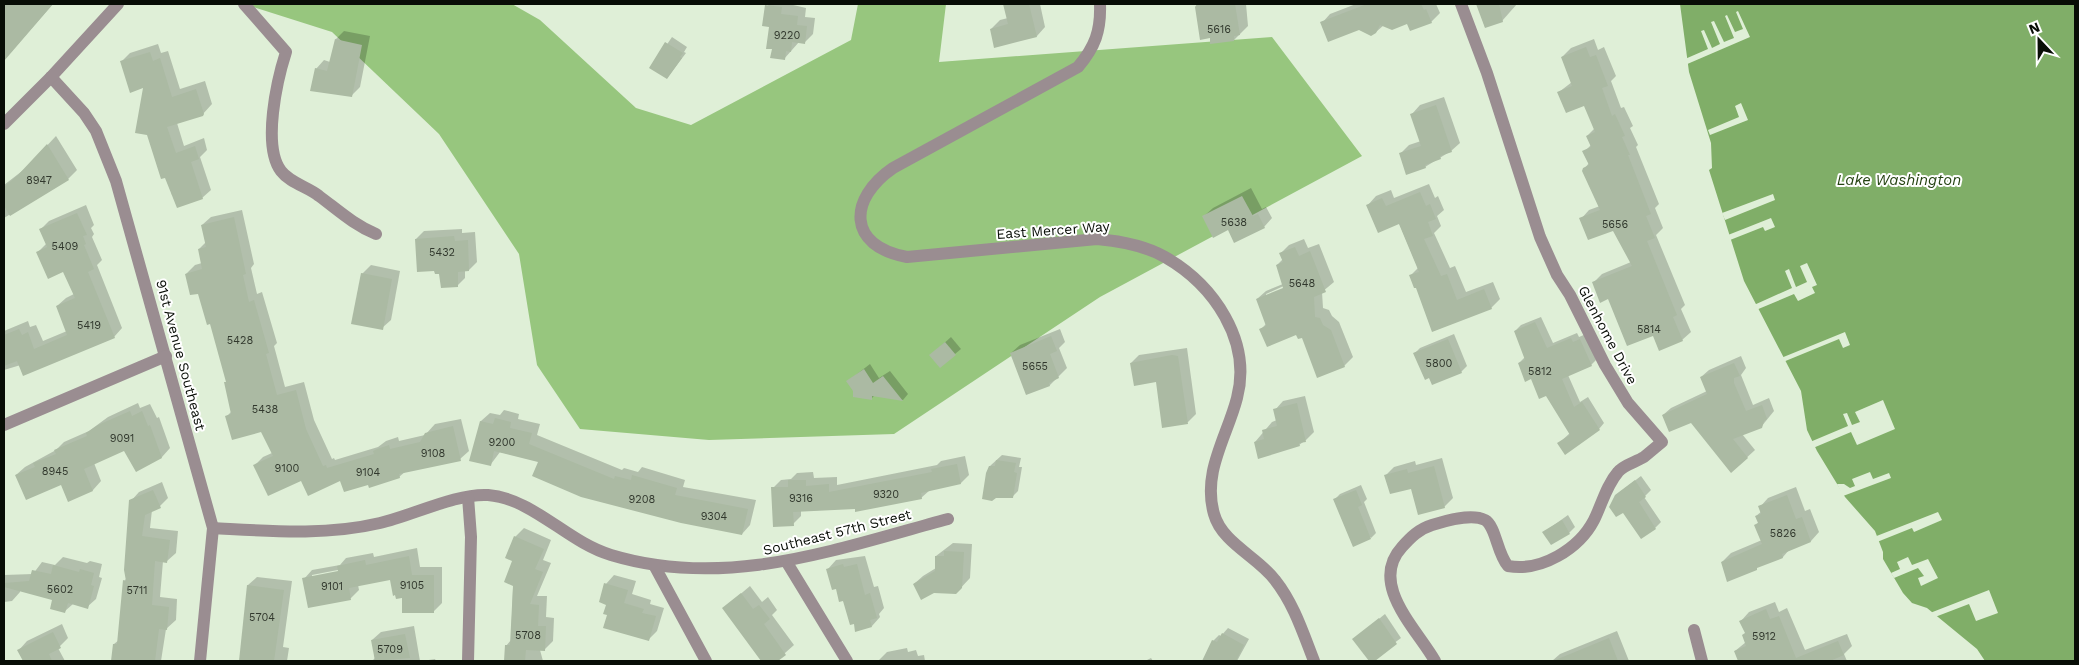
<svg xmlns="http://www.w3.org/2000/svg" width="2079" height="665" font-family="'Work Sans',sans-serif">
<rect width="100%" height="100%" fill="#dfefd7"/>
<polygon fill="#97c67e" points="244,4 512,4 540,20 636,108 691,125 851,40 858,4 946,4 939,62 1272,37 1362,156 1100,297 894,434 709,440 580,429 537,365 519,254 439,134 332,32"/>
<polygon fill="#80ae68" points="1680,4 2075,4 2075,661 1985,661 1977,649 1927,608 1912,603 1903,593 1883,559 1883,552 1875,531 1845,497 1817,451 1807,430 1801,391 1744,281 1709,170 1712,168 1711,143 1689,72"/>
<g fill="#dfefd7">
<polygon points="1738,11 1750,37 1685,65 1685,59 1708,49 1701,31 1704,30 1712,48 1720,44 1711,22 1714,21 1724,42 1734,38 1725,16 1727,15 1735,32 1743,29 1736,12"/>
<polygon points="1741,103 1748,120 1710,135 1708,130 1739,117 1735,106"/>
<polygon points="1773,194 1775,200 1725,220 1722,213"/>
<polygon points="1771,218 1775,227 1765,231 1763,227 1730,240 1728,235"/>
<polygon points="1807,263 1817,285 1812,287 1815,293 1798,301 1794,294 1756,310 1754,305 1792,288 1785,271 1789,269 1796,287 1807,282 1800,266"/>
<polygon points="1845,332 1850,345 1843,348 1839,339 1783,362 1781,358"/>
<polygon points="1883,400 1895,429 1857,445 1851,432 1813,448 1810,442 1848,426 1843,414 1847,413 1852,425 1860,422 1855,412"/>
<polygon points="1870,472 1873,479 1889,473 1891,478 1843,496 1837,484 1844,484 1850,488 1855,486 1852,479"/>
<polygon points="1938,512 1942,520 1914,532 1912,528 1877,542 1874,537"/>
<polygon points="1908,557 1912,565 1928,559 1938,578 1921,586 1918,578 1924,576 1918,568 1894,578 1891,573 1900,569 1897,562"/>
<polygon points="1989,590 1998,613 1976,621 1969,604 1935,617 1930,613"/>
</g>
<g fill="#0003" fill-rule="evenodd">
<polygon points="4,4 53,4 4,60"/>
<polygon points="768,4 789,4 806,8 805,17 815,18 813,34 804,43 799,42 784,59 773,48"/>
<polygon points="1005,4 1040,4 1045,27 1037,36 991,29 1000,20 1008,18"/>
<polygon points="1198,4 1246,4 1248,26 1234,40 1211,37"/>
<polygon points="1356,4 1436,4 1440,13 1431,22 1384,25 1376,32 1322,23 1330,14"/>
<polygon points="1477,4 1517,4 1502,21 1485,27"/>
<polygon points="344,31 370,36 360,87 351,96 316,69 324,60 330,62 336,39"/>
<polygon points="672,37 687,47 684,52 686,53 667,78 651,68"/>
<polygon points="1594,39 1598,50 1604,47 1616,76 1611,81 1621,108 1624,107 1633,126 1630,128 1638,145 1636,147 1659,204 1655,208 1663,228 1656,235 1685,305 1681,309 1691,332 1682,340 1654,334 1593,283 1602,274 1631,262 1613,229 1581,219 1589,210 1600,206 1584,169 1589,163 1584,152 1591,145 1587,136 1595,128 1584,104 1559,92 1572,82 1562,57 1571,48"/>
<polygon points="158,44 161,53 168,51 180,89 205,81 212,104 202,115 177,123 184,146 204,138 207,150 200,157 211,190 202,198 172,195 144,86 122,61 130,53"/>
<polygon points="1444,97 1460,143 1451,151 1425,167 1401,153 1409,145 1421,141 1412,114 1420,105"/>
<polygon points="56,136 77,170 68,179 4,218 4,185 26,168"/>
<polygon points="1429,184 1435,198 1438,196 1444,210 1437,216 1441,226 1434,233 1450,268 1455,266 1466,292 1493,282 1500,299 1491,308 1433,331 1417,286 1410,276 1418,268 1399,223 1368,205 1376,196 1391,190 1394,198"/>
<polygon points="1251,188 1262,209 1266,207 1272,218 1264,227 1228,229 1204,216 1213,208"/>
<polygon points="86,205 94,225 91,228 94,234 92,237 102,260 97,265 122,328 114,337 4,370 4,331 28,321 30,327 36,325 43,341 67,331 57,306 66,298 74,294 64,271 38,252 47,243 41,229 49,221"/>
<polygon points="242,210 254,264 251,268 257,294 262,292 277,343 274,346 285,387 304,382 314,420 332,459 334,458 335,460 378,447 386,441 398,437 399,441 425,435 435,424 461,419 469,451 460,459 406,471 399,477 368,483 341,479 301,479 254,466 263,457 272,453 262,431 227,416 232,411 225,383 227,381 211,322 199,292 186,274 195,265 202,263 199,249 206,242 202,225 211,217"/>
<polygon points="462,229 462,233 475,232 477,262 469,270 465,270 465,278 457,286 416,239 424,231"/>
<path d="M1304,239L1308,248L1319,244L1334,282L1322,292L1323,308L1329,310L1332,316L1339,322L1353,357L1344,366L1303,336L1261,329L1267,323L1257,299L1266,291L1283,284L1277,265L1283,259L1281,253L1289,245ZM1288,284L1289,287L1266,296V294Z"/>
<polygon points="371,265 400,271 391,320 382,328 362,274"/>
<polygon points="1541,317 1553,343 1577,333 1579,337 1586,334 1596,360 1591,365 1568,375 1580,402 1588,397 1604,423 1599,429 1559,443 1570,433 1546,395 1519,363 1525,357 1515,331 1521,325"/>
<polygon points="1060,329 1065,342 1059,348 1067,368 1050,385 1027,393 1011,353 1020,345"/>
<polygon points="1454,334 1467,366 1461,372 1415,353 1420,348"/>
<polygon points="951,337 961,349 955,354 931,355"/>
<polygon points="1187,348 1196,414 1188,422 1163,427 1157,380 1131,363 1139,355"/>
<polygon points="1741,356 1746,368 1741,375 1753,405 1769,398 1774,411 1761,427 1742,434 1755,450 1731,472 1692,422 1663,415 1671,408 1707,391 1701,377 1709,370"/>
<polygon points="870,364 879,378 890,371 908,394 903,400 875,395 871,399 855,391 848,381"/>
<polygon points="1305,396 1314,432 1306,440 1299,445 1255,442 1272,422 1277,420 1275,410 1283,401"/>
<polygon points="138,403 140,408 150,404 157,418 159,417 170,448 162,457 136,470 125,449 94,463 101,481 93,490 69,500 62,484 16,475 25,467 56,450 64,442 89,431 108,417"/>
<polygon points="504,410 519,414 518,419 540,424 537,435 622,470 624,468 638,472 642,467 685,480 683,487 756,500 750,525 742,534 539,461 500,452 491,464 471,460 481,421 490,413 500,415"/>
<polygon points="1002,455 1021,458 1019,467 1022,467 1018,491 1012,497 990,466"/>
<polygon points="965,456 969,475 961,483 930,490 921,498 856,508 801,511 801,516 793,524 773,488 781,480 791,479 797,473 813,472 814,478 837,477 837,485 937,465 941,461"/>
<polygon points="1442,458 1453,498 1444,507 1412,487 1386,475 1394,467 1415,461 1416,465"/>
<polygon points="1641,476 1651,490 1644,497 1661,522 1655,528 1616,495"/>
<polygon points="162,482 168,498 160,506 152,510 150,528 178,531 176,553 167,561 163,561 160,597 177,599 176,620 166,629 161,661 112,661 114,644 119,640 124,581 127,578 131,501 139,492"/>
<polygon points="1361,485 1367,499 1364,502 1376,533 1371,538 1335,499 1340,494"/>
<polygon points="1796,487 1805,511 1810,509 1819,532 1811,541 1789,550 1783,557 1722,562 1731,553 1762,540 1756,525 1759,522 1756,516 1762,511 1760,507 1768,498"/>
<polygon points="1568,515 1575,527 1569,533 1544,532"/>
<polygon points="524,528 551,540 543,560 551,563 537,596 547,596 546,617 554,618 553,641 544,650 540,650 543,661 505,661 506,646 511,640 515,537"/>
<polygon points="953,543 972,544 970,578 956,593 914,584 923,576 936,568 936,556"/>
<path d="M417,548L420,567H442V603L433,612L404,597L391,578L358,585L359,590L351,598L309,607L304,579L312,570L340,565L346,558L373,553L374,557ZM343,569L344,571L312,578V575Z"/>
<polygon points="865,556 874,587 878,586 884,608 879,614 880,617 872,626 854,623 828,569 836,560"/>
<polygon points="63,557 87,563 90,561 102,564 99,577 102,578 96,599 87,607 73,604 65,611 54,599 20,590 20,592 12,601 4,602 4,575 33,574 42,562 55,565"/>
<polygon points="614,575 636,581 632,594 651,600 650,604 664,608 657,631 648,640 609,615 606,584"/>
<polygon points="257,577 292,581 283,647 289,648 287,661 240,661 248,585"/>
<polygon points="750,586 762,602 768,597 777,610 772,615 794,645 776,661 763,661 724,608"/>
<polygon points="1775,602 1779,612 1787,608 1805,650 1847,634 1852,646 1844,654 1847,661 1739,661 1735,651 1746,642 1746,632 1741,621 1749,612"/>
<polygon points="1385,614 1401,638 1370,661 1354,639"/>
<polygon points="62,624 68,638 58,648 65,661 24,661 19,650 27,641"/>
<polygon points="414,626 420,661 372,661 375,658 372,640 381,632"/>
<polygon points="1228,628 1249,639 1237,661 1204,661 1213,641 1219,635 1221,636"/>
<polygon points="1617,631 1629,661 1552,661 1560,654"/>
<polygon points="907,648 908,652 916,650 918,656 924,655 925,661 878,661 887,652"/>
<polygon points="1151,658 1153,661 1145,661"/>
<polygon points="435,659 436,661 422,661"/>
</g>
<g fill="#abbaa3">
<polygon points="4,4 53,4 4,61"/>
<polygon points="1003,4 1029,4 1037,37 994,48 990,29 1008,24"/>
<polygon points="1197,4 1235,4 1240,35 1234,36 1234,41 1210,44 1210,38 1200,40 1195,7"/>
<polygon points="1367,4 1421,4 1424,10 1426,9 1432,23 1410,31 1407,24 1392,30 1380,25 1376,33 1371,36 1359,30 1328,42 1320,22"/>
<polygon points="1476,4 1499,4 1503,22 1485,28"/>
<polygon points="765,5 782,7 781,14 798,16 797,25 807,26 805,44 792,42 791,52 786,51 785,60 770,58 772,49 766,49 769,27 762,26"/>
<polygon points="335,39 362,45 352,97 310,91 315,68 327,71"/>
<polygon points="665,42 683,53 680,57 682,58 667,79 649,68"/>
<polygon points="1586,47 1590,57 1596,55 1608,86 1602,88 1612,116 1615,114 1625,136 1622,137 1630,155 1628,155 1651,214 1646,216 1655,238 1647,241 1677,315 1673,317 1683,341 1659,351 1653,336 1627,346 1608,299 1600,303 1592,282 1632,266 1613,231 1588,240 1579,218 1600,210 1582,171 1583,168 1589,165 1582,151 1591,147 1586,136 1595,132 1584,106 1566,113 1557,92 1572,86 1561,57"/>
<polygon points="150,52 153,61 160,58 172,97 196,89 204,114 203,116 167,127 176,153 195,146 199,159 191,162 203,199 177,208 165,178 161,179 147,135 135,133 143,88 130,93 120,61"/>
<polygon points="1436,105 1452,152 1440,156 1441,159 1425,165 1426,168 1406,175 1399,153 1421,146 1410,114"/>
<polygon points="47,144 69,180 10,216 4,206 4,187 18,175"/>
<polygon points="1420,192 1426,206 1430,204 1436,219 1428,222 1433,236 1424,239 1441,276 1447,274 1457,300 1484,289 1492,309 1432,332 1416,288 1414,288 1409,275 1419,272 1399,224 1378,233 1366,205 1382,198 1386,206"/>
<polygon points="1242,196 1253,216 1258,214 1265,228 1234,243 1228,230 1213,238 1202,216"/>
<polygon points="77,213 87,235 83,236 86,244 84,245 94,269 88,272 115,338 23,376 17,361 4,366 4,335 19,329 22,335 28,332 34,349 67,335 56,306 75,298 63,272 48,279 36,252 47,247 39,229"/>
<polygon points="234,217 246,274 243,275 249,302 254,300 269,353 266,354 277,395 296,390 306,429 323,466 326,465 327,468 374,454 373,451 377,449 389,445 390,449 420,442 425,433 453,426 461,461 399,474 400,478 369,488 368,485 344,492 340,481 308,496 301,481 268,496 253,465 273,456 261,432 232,440 225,416 231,414 224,382 226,382 210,324 207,325 198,294 190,295 185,274 202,269 198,249 206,247 201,225"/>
<polygon points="454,236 455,241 468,240 469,271 458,272 458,287 441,288 439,274 435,274 434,271 417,272 415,239"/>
<polygon points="1295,247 1299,256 1310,251 1326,292 1314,297 1315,317 1320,318 1323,325 1331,330 1345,367 1317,378 1302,338 1298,339 1296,335 1267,347 1259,329 1266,326 1256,299 1283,288 1276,265 1283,262 1279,253"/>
<polygon points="361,273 392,279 383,330 351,324"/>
<polygon points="1535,322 1547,348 1571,338 1573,342 1580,339 1592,366 1562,379 1574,407 1582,402 1600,430 1565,455 1557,443 1570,435 1546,396 1539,399 1531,379 1525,382 1518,363 1525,360 1514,331"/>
<polygon points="1051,336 1057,351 1050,354 1059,378 1049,383 1050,386 1026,395 1010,353"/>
<polygon points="1448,339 1462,373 1432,385 1429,378 1425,380 1413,353"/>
<polygon points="945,342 956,355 940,368 929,355"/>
<polygon points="1172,355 1178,356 1188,424 1162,428 1156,382 1134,386 1130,363"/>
<polygon points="1734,363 1740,376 1734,378 1734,383 1746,411 1762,405 1767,419 1764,421 1762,428 1733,439 1748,458 1731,473 1691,423 1669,432 1662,415 1707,394 1700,377"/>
<polygon points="864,369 873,383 883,376 903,401 872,396 872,400 853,397 853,391 846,381"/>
<polygon points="1297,403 1306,442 1299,443 1300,446 1258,459 1254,442 1264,439 1262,430 1277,426 1273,409"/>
<polygon points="130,411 132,416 142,411 148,426 150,425 162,458 136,472 124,451 84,469 93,491 68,502 61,485 26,500 15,475 35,467 33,463 56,454 54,450 87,436 86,433 98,425"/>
<polygon points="495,418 511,422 510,428 532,433 529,444 614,479 615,476 631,480 632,475 677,488 675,495 748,509 742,535 681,523 581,497 532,476 538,462 494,451 491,466 469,461 480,421 493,424"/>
<polygon points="996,460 1016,463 1014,472 1017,473 1013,498 996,498 992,501 982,499 986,473 989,466 995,466"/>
<polygon points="957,464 961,484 921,493 922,499 855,512 855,509 793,512 794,526 773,527 771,487 788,487 788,480 806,480 806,486 829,484 829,492 932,472 931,469"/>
<polygon points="1434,466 1445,508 1418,515 1411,489 1390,494 1384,475 1407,469 1408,473"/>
<polygon points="1635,480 1646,497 1639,502 1656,529 1641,539 1623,513 1616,517 1609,507 1615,495"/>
<polygon points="153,490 161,508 145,515 142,536 170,540 167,563 155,561 152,605 169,607 167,630 159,629 155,661 111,661 113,644 117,644 123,580 126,581 124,570 129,500"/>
<polygon points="1356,490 1362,505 1358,507 1371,539 1353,547 1333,499"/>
<polygon points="1787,495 1796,519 1802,517 1811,542 1782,554 1783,558 1757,568 1757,570 1727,582 1721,562 1762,544 1754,525 1758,523 1755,516 1761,514 1758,506"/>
<polygon points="1562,520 1570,534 1551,545 1542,532"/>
<polygon points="514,536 544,549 535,569 543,572 530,604 539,605 538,626 546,626 545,651 526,650 525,661 504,661 505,645 510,645 513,586 504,582 512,561 505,558"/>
<polygon points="944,551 964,552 962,588 956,594 934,593 921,600 913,584 935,571 935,556 944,556"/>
<polygon points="409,556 412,575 434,575 434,613 402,613 402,598 396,599 395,595 393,596 390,580 349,588 351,600 308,608 302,578 338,571 337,566 365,560 366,565"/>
<polygon points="843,564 844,567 857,564 865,595 870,593 877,618 870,620 872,627 855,632 854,624 850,625 843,601 839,602 836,589 832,590 826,569"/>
<polygon points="53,565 79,572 80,569 94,573 91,585 94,586 88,609 68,603 65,613 50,609 52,600 4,587 4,583 29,581 32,570 51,574"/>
<polygon points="604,583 628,590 624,603 644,609 642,613 656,616 649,641 603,628 607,615 603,614 606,605 599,602"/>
<polygon points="247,585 284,590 274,661 239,661"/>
<polygon points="741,593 753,609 759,605 770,619 764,624 786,655 778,661 761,661 722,608"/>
<polygon points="1766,609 1770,619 1779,616 1796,658 1838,641 1844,655 1830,661 1738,661 1734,651 1746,646 1742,635 1745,633 1739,621"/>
<polygon points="1379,618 1397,644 1375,661 1369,661 1352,639"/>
<polygon points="53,632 61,648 49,654 52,661 23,661 17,650"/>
<polygon points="1222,633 1244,645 1236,661 1202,661 1212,640 1217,642"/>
<polygon points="405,634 410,658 375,661 371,640"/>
<polygon points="1609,638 1618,661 1553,661"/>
</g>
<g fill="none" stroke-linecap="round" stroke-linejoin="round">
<g stroke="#9a8d91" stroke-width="12">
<path d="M244,4L286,52C277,80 262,146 281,171C290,183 308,187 319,196C338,210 354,225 376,234"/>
<path d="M1100,4C1101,31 1095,47 1078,67L893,168C848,199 847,246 907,257L1097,239C1120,241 1144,245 1165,257C1214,285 1252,341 1237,398C1227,437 1202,472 1214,514C1222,543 1258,557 1275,580C1294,604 1303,633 1314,661"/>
<polyline points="51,77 84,113 96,131 116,181 213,528 200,661"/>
<polyline points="4,124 51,77 118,4"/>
<polyline points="4,425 166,356"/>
<path d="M213,528C269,531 325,536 380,523C411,516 457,493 488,495C534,499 567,542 611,555C727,590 836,549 948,519"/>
<polyline points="786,561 847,661"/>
<polyline points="654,565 706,661"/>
<polyline points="1694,630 1702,661"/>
<polyline points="468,661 471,537 468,497"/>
<path d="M1435,661C1417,629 1368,584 1402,547C1411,537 1419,529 1432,525C1445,521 1471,513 1485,520C1496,526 1497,554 1508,566C1541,572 1579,549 1594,520C1602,504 1606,486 1618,472C1623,465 1636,462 1644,457C1650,452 1656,447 1662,442L1628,403L1605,365L1570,295L1557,275L1540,237L1487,73L1461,4"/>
</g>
</g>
<g text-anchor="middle" stroke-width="4" stroke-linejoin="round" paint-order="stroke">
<g font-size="11" fill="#31382d">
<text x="1219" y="33">5616</text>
<text x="787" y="39">9220</text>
<text x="39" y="184">8947</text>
<text x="1234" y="226">5638</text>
<text x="1615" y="228">5656</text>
<text x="65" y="250">5409</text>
<text x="442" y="256">5432</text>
<text x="1302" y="287">5648</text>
<text x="89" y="329">5419</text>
<text x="1649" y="333">5814</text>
<text x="240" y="344">5428</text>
<text x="1439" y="367">5800</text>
<text x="1035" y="370">5655</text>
<text x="1540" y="375">5812</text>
<text x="265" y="413">5438</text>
<text x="122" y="442">9091</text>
<text x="502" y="446">9200</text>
<text x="433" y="457">9108</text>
<text x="287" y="472">9100</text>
<text x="55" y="475">8945</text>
<text x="368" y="476">9104</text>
<text x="886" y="498">9320</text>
<text x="801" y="502">9316</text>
<text x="642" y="503">9208</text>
<text x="714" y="520">9304</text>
<text x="1783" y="537">5826</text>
<text x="412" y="589">9105</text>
<text x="332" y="590">9101</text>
<text x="60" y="593">5602</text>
<text x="137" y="594">5711</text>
<text x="262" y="621">5704</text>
<text x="528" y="639">5708</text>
<text x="1764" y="640">5912</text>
<text x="390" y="653">5709</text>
</g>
<g font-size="14" fill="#080d06" stroke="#fff">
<text transform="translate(1053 230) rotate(-4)" y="5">East Mercer Way</text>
<text transform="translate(1608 335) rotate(62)" y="5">Glenhome Drive</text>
<text transform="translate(181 355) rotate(75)" y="5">91st Avenue Southeast</text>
<text transform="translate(837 532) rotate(-14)" y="5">Southeast 57th Street</text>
</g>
<g font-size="15" font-style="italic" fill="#254312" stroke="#fff">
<text x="1899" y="185">Lake Washington</text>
</g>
</g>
<rect width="2079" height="665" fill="none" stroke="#080d06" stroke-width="10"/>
<g transform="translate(2039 40) rotate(338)" stroke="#ffffff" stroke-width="4" paint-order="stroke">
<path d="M0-4L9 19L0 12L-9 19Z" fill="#080d06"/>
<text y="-8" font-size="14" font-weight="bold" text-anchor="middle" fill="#080d06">N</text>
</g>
</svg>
